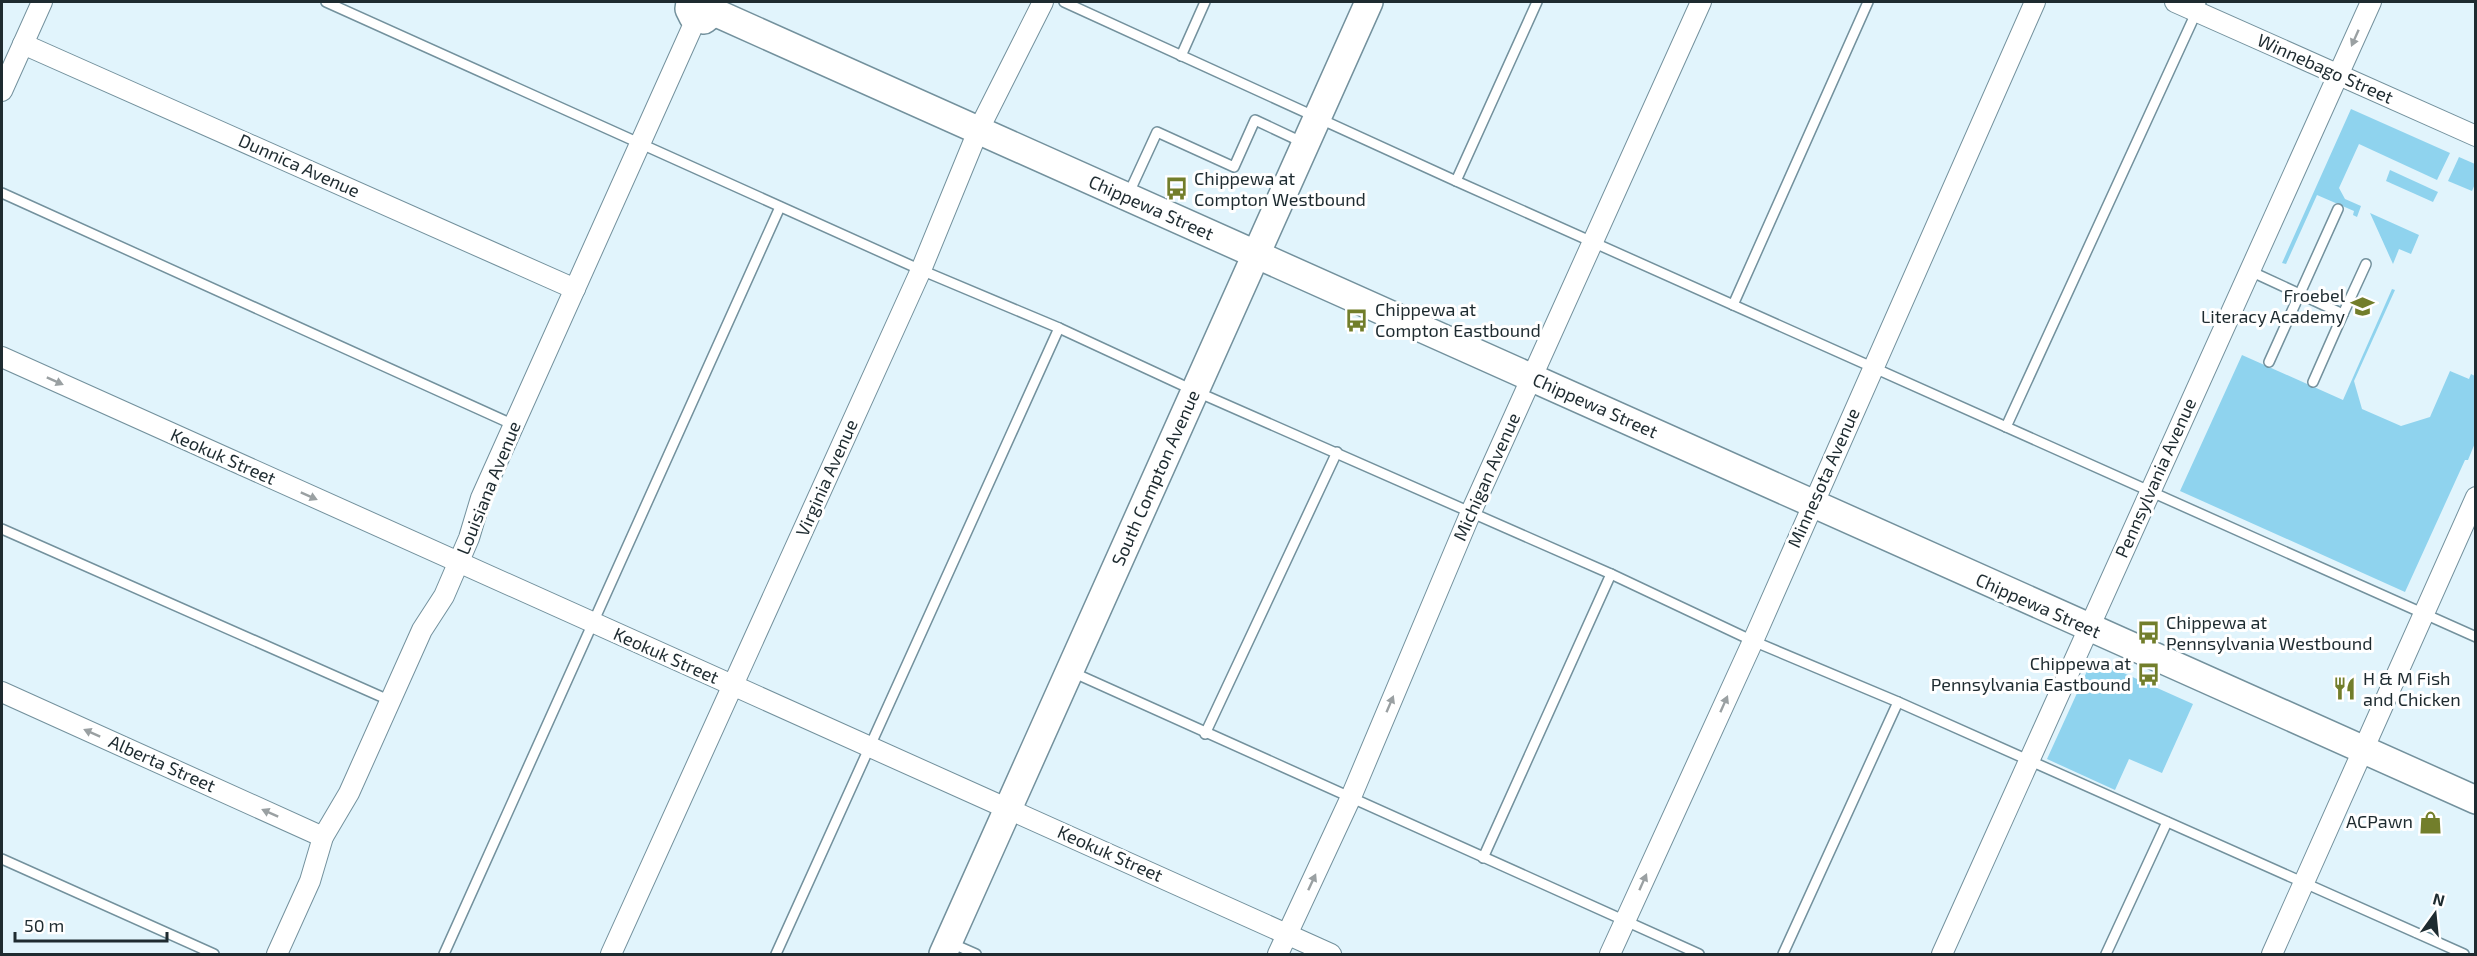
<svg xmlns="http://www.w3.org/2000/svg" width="2477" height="956" font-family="'Exo 2',sans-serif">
<rect width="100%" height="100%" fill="#e1f4fc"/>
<g fill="#8fd3ee">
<polygon points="2351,109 2450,153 2437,180 2359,144 2339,188 2345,199 2361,206 2357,217 2353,215 2354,211 2317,195 2286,264 2282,263"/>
<polygon points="2459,157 2475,164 2475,184 2472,191 2448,181"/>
<polygon points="2390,170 2438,192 2433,202 2386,181"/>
<polygon points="2370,213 2419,235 2411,254 2399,249 2393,264"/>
<polygon points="2392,289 2395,290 2354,381 2362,409 2401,426 2430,417 2450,371 2469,379 2471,374 2475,376 2475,443 2468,460 2465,460 2405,592 2180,491 2242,355 2343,400"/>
<polygon points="2099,662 2193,704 2162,773 2129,759 2115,790 2047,759 2088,669 2095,672"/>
</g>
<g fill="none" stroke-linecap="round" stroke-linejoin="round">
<defs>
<g id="lane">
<polyline points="326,2 921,270 1059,328 1195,391 1611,574 1753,641 1898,702 2464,954"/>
<polyline points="1064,2 1456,181 2476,637"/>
<polyline points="1181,56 1205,2"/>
<polyline points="1456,181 1537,2"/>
<polyline points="2,193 514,425"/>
<polyline points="1128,195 1157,132 1234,167 1255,120 1304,143"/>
<polyline points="2250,271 2343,314 2313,382"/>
<polyline points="1733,305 1868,2"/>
<polyline points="2343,314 2366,264"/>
<polyline points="2269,362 2338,209"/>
<polyline points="2006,427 2201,2"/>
<polyline points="2,529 391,701"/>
<polyline points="1072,672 1699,954"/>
<polyline points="1205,734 1337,452"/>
<polyline points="1483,858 1611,574"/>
<polyline points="2,859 214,954"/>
<polyline points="951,943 976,954"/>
<polyline points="444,954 780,207"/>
<polyline points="776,954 1059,328"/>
<polyline points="1783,954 1898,702"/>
<polyline points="2106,954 2167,822"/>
</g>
<g id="street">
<polyline points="2175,2 2476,136"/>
<polyline points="23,44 575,289"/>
<polyline points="2,91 42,2"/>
<polyline points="2,357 1331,954"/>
<polyline points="2,692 323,837"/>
<polyline points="277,954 310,881 323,837 349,793 422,630 444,596 469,538 481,498 696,19"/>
<polyline points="611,954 921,270 978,131 1043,2"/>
<polyline points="1278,954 1351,797 1471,512 1701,2"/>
<polyline points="1610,954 1753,641 2035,2"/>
<polyline points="1942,954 2371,2"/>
<polyline points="2272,954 2476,497"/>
</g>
<g id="secondary">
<polyline points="690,2 689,9 693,17 704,20 714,12 713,2"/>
<polyline points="714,12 2476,800"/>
<polyline points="943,954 1369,2"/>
</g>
</defs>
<use href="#lane" stroke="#73919d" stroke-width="12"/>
<use href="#street" stroke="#73919d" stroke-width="22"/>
<use href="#secondary" stroke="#73919d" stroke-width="30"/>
<use href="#lane" stroke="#fff" stroke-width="9"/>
<use href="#street" stroke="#fff" stroke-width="20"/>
<use href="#secondary" stroke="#fff" stroke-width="27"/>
</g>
<defs><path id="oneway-solid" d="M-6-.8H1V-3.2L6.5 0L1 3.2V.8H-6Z" transform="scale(1.5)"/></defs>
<g fill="#9aa0a2">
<use href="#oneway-solid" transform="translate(2355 38) rotate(114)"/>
<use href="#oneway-solid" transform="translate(55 381) rotate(24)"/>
<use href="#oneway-solid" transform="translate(309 496) rotate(24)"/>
<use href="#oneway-solid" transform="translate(1390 704) rotate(-67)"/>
<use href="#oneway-solid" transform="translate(1724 704) rotate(-66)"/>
<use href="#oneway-solid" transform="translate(92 733) rotate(-156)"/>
<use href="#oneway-solid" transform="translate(270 813) rotate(-156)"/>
<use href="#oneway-solid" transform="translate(1312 882) rotate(-65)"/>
<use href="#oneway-solid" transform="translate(1643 882) rotate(-66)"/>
</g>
<defs>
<symbol id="bus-bare" viewBox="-9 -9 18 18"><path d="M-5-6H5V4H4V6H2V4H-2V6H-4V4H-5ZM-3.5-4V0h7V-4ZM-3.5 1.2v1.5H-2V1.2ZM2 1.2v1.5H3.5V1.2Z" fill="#727e2b" stroke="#fff" stroke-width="2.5" paint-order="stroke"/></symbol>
<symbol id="school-bare" viewBox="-9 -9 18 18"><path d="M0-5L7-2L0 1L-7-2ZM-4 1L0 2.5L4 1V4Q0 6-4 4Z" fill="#727e2b" stroke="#fff" stroke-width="2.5" paint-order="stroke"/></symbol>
<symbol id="restaurant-bare" viewBox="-9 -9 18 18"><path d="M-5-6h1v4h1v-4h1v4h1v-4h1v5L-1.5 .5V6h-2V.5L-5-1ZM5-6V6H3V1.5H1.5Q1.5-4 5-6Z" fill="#727e2b" stroke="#fff" stroke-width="2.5" paint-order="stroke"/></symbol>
<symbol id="shop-bare" viewBox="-9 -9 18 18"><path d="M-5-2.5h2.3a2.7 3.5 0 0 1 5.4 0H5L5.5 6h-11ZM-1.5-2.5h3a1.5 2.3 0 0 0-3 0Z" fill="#727e2b" stroke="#fff" stroke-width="2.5" paint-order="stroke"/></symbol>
</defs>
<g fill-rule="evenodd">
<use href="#bus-bare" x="1160" y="172" width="33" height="33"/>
<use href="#school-bare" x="2346" y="290" width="33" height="33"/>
<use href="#bus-bare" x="1340" y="304" width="33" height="33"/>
<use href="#bus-bare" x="2132" y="616" width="33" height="33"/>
<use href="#bus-bare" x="2132" y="658" width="33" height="33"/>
<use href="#restaurant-bare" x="2328" y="672" width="33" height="33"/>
<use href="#shop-bare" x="2414" y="806" width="33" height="33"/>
</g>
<g text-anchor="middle" stroke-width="6" stroke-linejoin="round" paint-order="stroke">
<g font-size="18" fill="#1e2b30" stroke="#fff">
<text transform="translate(2325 69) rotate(24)" y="6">Winnebago Street</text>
<text transform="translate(299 166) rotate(24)" y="6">Dunnica Avenue</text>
<text transform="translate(1151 208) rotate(24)" y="6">Chippewa Street</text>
<text transform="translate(1595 406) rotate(24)" y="6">Chippewa Street</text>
<text transform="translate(223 457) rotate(24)" y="6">Keokuk Street</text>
<text transform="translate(1487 477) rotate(-66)" y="6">Michigan Avenue</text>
<text transform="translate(827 478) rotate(-66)" y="6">Virginia Avenue</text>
<text transform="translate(1156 478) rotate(-66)" y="6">South Compton Avenue</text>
<text transform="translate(1824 478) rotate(-66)" y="6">Minnesota Avenue</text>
<text transform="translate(2156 478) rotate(-66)" y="6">Pennsylvania Avenue</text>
<text transform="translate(489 488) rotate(-68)" y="6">Louisiana Avenue</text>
<text transform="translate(2038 606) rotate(24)" y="6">Chippewa Street</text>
<text transform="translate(666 656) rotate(24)" y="6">Keokuk Street</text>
<text transform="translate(162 764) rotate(24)" y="6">Alberta Street</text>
<text transform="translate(1110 854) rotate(24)" y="6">Keokuk Street</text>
</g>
<g font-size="18" fill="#1e2b30" stroke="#fff" text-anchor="start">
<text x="1194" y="185">Chippewa at<tspan x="1194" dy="21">Compton Westbound</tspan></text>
<text x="2345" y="302" text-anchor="end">Froebel<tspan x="2345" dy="21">Literacy Academy</tspan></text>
<text x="1375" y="316">Chippewa at<tspan x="1375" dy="21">Compton Eastbound</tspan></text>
<text x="2166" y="629">Chippewa at<tspan x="2166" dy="21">Pennsylvania Westbound</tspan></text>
<text x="2131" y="670" text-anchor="end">Chippewa at<tspan x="2131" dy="21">Pennsylvania Eastbound</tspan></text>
<text x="2363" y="685">H &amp; M Fish<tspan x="2363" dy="21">and Chicken</tspan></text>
<text x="2413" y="828" text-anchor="end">ACPawn</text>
</g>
</g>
<rect width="2477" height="956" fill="none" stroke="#1e2b30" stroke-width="6"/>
<g transform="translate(2435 914) rotate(15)" stroke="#ffffff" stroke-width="4.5" paint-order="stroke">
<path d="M0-4.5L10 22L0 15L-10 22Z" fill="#1e2b30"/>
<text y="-9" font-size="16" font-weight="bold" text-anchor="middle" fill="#1e2b30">N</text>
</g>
<path d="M15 932v9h152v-9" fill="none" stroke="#1e2b30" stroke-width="3"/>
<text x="24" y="932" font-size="18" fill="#1e2b30" stroke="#ffffff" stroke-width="4.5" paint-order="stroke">50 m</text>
</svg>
